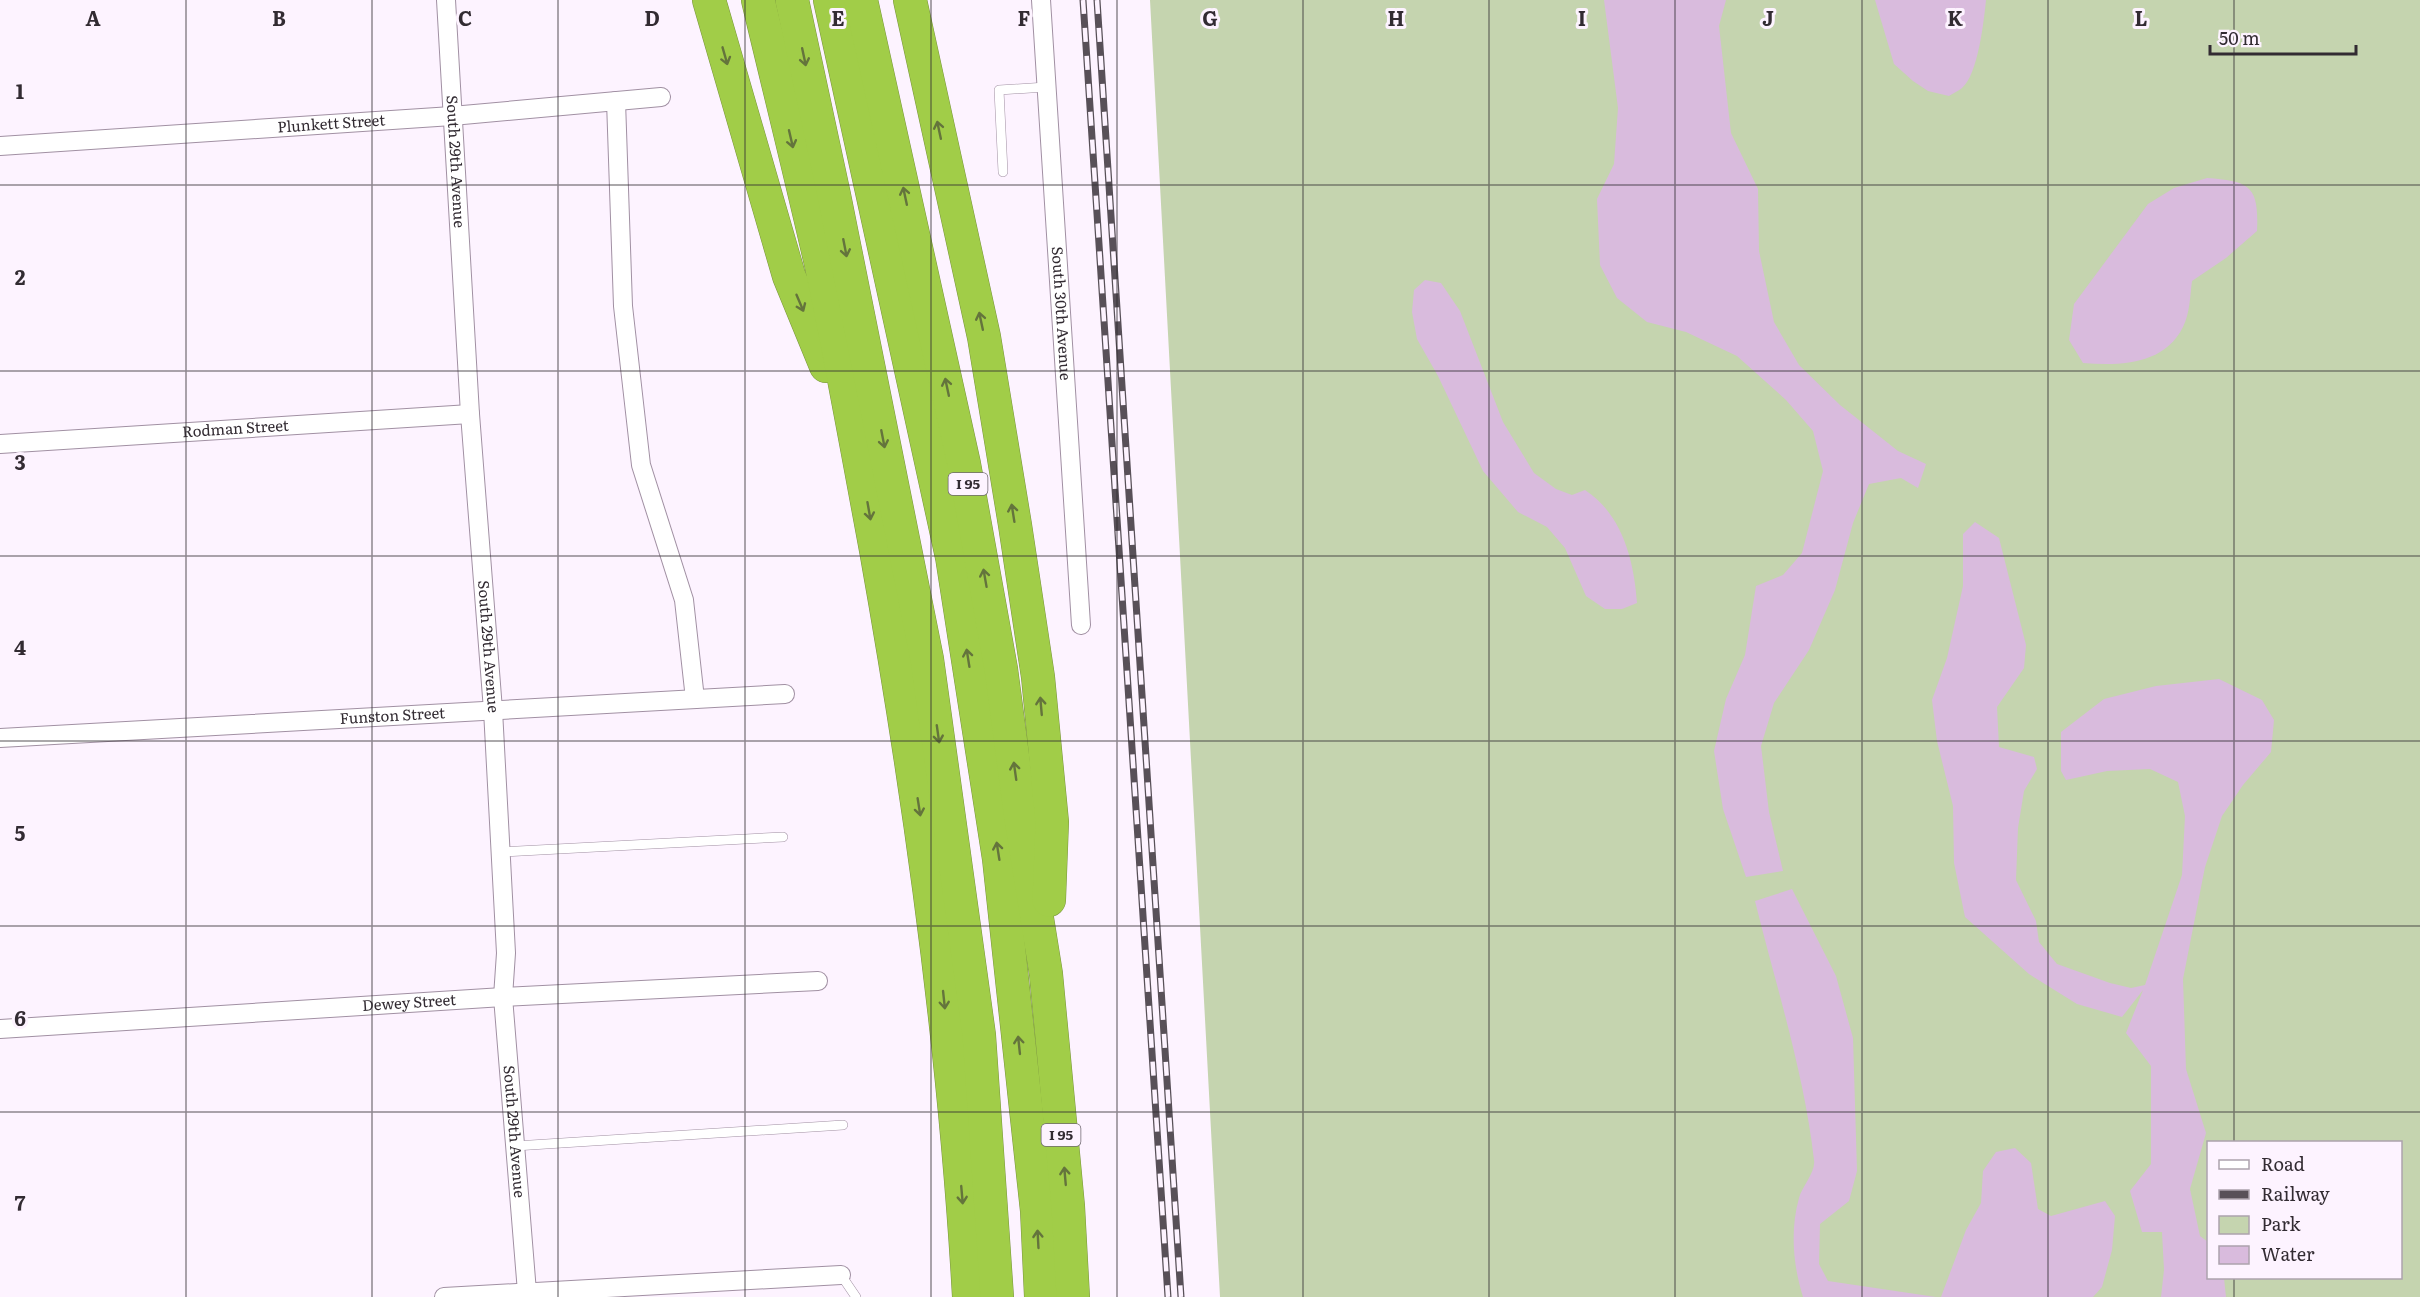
<svg xmlns="http://www.w3.org/2000/svg" width="2420" height="1297" font-family="Literata,serif">
<rect width="100%" height="100%" fill="#fdf3ff"/>
<path fill="#c5d4af" fill-rule="evenodd" d="M1150,0H2420V1297H1220ZM2208,1142H2400V1278H2208Z"/>
<g fill="#d9bbdd">
<polygon points="1604,0 1726,0 1719,26 1731,133 1758,189 1759,251 1774,322 1799,365 1840,405 1898,451 1926,464 1918,488 1901,478 1869,484 1853,523 1835,590 1809,650 1774,703 1761,746 1769,812 1783,871 1746,877 1723,809 1714,751 1726,699 1745,655 1756,586 1783,575 1802,553 1823,471 1813,431 1786,400 1737,356 1686,332 1647,322 1617,298 1600,265 1597,199 1614,164 1618,108"/>
<path d="M1875,0H1986C1984,20 1978,75 1962,88C1959,91 1953,93 1949,96L1928,91L1913,81L1894,64Z"/>
<path d="M2207,178C2251,181 2259,187 2257,231L2226,258L2192,281C2190,296 2190,313 2183,327C2164,365 2120,366 2083,363L2069,340L2074,304L2148,204L2174,188Z"/>
<path d="M1425,280L1441,283L1460,311L1503,422L1534,473L1556,489L1572,495L1585,490C1622,514 1634,560 1637,603L1622,609H1605L1586,596L1565,548L1547,527L1518,512L1483,471L1438,376L1417,339L1412,312L1414,290Z"/>
<polygon points="1975,522 1999,538 2026,645 2024,668 1997,707 1999,747 2034,757 2037,769 2024,791 2018,828 2016,880 2036,921 2039,942 2057,964 2110,983 2131,988 2145,985 2182,875 2185,816 2178,782 2150,769 2107,771 2066,780 2061,771 2061,732 2104,699 2156,686 2219,679 2262,700 2274,720 2271,752 2243,785 2222,816 2205,867 2183,979 2186,1069 2206,1133 2190,1189 2200,1236 2208,1242 2208,1278 2224,1278 2226,1297 2161,1297 2164,1270 2162,1232 2142,1232 2130,1191 2151,1164 2151,1066 2126,1033 2143,990 2122,1017 2077,1004 2029,974 1965,917 1954,863 1953,806 1937,741 1932,700 1947,658 1963,586 1963,534"/>
<path d="M1792,889L1836,976L1853,1038L1857,1171L1849,1201L1820,1224L1819,1264L1828,1281L1936,1297H1803C1793,1265 1790,1230 1799,1198C1802,1186 1816,1172 1814,1160C1804,1072 1776,986 1755,901Z"/>
<polygon points="2015,1148 2031,1163 2038,1209 2051,1216 2105,1201 2115,1216 2112,1250 2102,1287 2093,1297 1941,1297 1966,1230 1981,1203 1983,1171 1996,1152"/>
</g>
<g fill="none" stroke-linecap="round" stroke-linejoin="round">
<defs>
<g id="service">
<polyline points="1003,172 999,90 1046,87"/>
<polyline points="501,852 783,837"/>
<polyline points="515,1146 843,1125"/>
<polyline points="841,1275 856,1297"/>
</g>
<g id="minor">
<path id="s1" d="M446,0L470,414L493,710L506,953L503,997L527,1292"/>
<path id="s2" d="M1041,0L1081,625"/>
<polyline points="616,101 623,306 641,465 684,600 695,699"/>
<path id="s3" d="M0,146L452,116L661,97"/>
<path id="s4" d="M0,444L470,414"/>
<path id="s5" d="M0,738L785,694"/>
<path id="s6" d="M0,1029L503,997L818,981"/>
<polyline points="444,1297 841,1275"/>
</g>
<g id="motorway">
<polyline points="709,0 789,276 826,366"/>
<path d="M758,0C779,88 801,176 821,264C841,358 858,454 876,550C920,797 955,1046 969,1297"/>
<polyline points="792,0 834,195 927,659 979,1035 997,1297"/>
<polyline points="830,0 952,557 999,859 1037,1211 1041,1297"/>
<polyline points="861,0 964,464 1001,669 1021,819 1046,974 1068,1206 1073,1297"/>
<polyline points="910,0 984,337 1015,525 1038,677 1052,822 1049,900"/>
</g>
</defs>
<use href="#service" stroke="#a190a3" stroke-width="10"/>
<use href="#minor" stroke="#a190a3" stroke-width="20"/>
<use href="#motorway" stroke="#7a9440" stroke-width="34"/>
<use href="#service" stroke="#fff" stroke-width="9"/>
<use href="#minor" stroke="#fff" stroke-width="18"/>
<use href="#motorway" stroke="#a1cd48" stroke-width="33"/>
<defs>
<g id="rail">
<polyline points="1083,0 1168,1297"/>
<polyline points="1097,0 1181,1297"/>
</g>
</defs>
<use href="#rail" stroke="#585058" stroke-width="7"/>
<use href="#rail" stroke="#fdf3ff" stroke-width="4.5" stroke-dasharray="14" stroke-linecap="butt"/>
</g>
<defs><path id="oneway-shaft" d="M-6 0H5M1.5-3L5.5 0L1.5 3" fill="none" stroke-width="1.6" stroke-linecap="round" stroke-linejoin="round" transform="scale(1.5)"/></defs>
<g stroke="#64743c">
<use href="#oneway-shaft" transform="translate(725 56) rotate(74)"/>
<use href="#oneway-shaft" transform="translate(804 57) rotate(78)"/>
<use href="#oneway-shaft" transform="translate(939 130) rotate(-102)"/>
<use href="#oneway-shaft" transform="translate(791 139) rotate(77)"/>
<use href="#oneway-shaft" transform="translate(905 196) rotate(-102)"/>
<use href="#oneway-shaft" transform="translate(845 248) rotate(79)"/>
<use href="#oneway-shaft" transform="translate(800 303) rotate(67)"/>
<use href="#oneway-shaft" transform="translate(981 321) rotate(-102)"/>
<use href="#oneway-shaft" transform="translate(947 387) rotate(-102)"/>
<use href="#oneway-shaft" transform="translate(883 439) rotate(79)"/>
<use href="#oneway-shaft" transform="translate(869 511) rotate(80)"/>
<use href="#oneway-shaft" transform="translate(1013 513) rotate(-99)"/>
<use href="#oneway-shaft" transform="translate(985 578) rotate(-100)"/>
<use href="#oneway-shaft" transform="translate(968 658) rotate(-99)"/>
<use href="#oneway-shaft" transform="translate(1041 706) rotate(-95)"/>
<use href="#oneway-shaft" transform="translate(938 734) rotate(82)"/>
<use href="#oneway-shaft" transform="translate(1015 771) rotate(-98)"/>
<use href="#oneway-shaft" transform="translate(919 807) rotate(81)"/>
<use href="#oneway-shaft" transform="translate(998 851) rotate(-99)"/>
<use href="#oneway-shaft" transform="translate(944 1000) rotate(84)"/>
<use href="#oneway-shaft" transform="translate(1019 1045) rotate(-96)"/>
<use href="#oneway-shaft" transform="translate(1065 1176) rotate(-95)"/>
<use href="#oneway-shaft" transform="translate(962 1195) rotate(85)"/>
<use href="#oneway-shaft" transform="translate(1038 1239) rotate(-93)"/>
</g>
<path fill="none" stroke="#322b32" stroke-width="1.5" stroke-opacity="0.55" d="M186,0V1297M372,0V1297M558,0V1297M745,0V1297M931,0V1297M1117,0V1297M1303,0V1297M1489,0V1297M1675,0V1297M1862,0V1297M2048,0V1297M2234,0V1142M0,185H2420M0,371H2420M0,556H2420M0,741H2420M0,926H2420M0,1112H2420M2234,1278V1297"/>
<g text-anchor="middle" stroke-width="6" stroke-linejoin="round" paint-order="stroke">
<g fill="#fdf3ff" stroke="#6f6770" stroke-width="1.5">
<rect x="948.5" y="473" width="39" height="22" rx="4.5"/>
<rect x="1041.5" y="1124" width="39" height="22" rx="4.5"/>
</g>
<g font-size="14" font-weight="bold" fill="#322b32">
<text x="968" y="489">I 95</text>
<text x="1061" y="1140">I 95</text>
</g>
<g font-size="15" fill="#322b32" stroke="#fdf3ff">
<text dy="5" stroke="none"><textPath href="#s3" startOffset="332">Plunkett Street</textPath></text>
<text dy="5" stroke="none"><textPath href="#s1" startOffset="162">South 29th Avenue</textPath></text>
<text dy="5" stroke="none"><textPath href="#s2" startOffset="314">South 30th Avenue</textPath></text>
<text dy="5" stroke="none"><textPath href="#s4" startOffset="236">Rodman Street</textPath></text>
<text dy="5" stroke="none"><textPath href="#s1" startOffset="648">South 29th Avenue</textPath></text>
<text dy="5" stroke="none"><textPath href="#s5" startOffset="393">Funston Street</textPath></text>
<text dy="5" stroke="none"><textPath href="#s6" startOffset="410">Dewey Street</textPath></text>
<text dy="5" stroke="none"><textPath href="#s1" startOffset="1134">South 29th Avenue</textPath></text>
</g>
</g>
<g font-size="20" text-anchor="middle" font-weight="bold" fill="#322b32" stroke="#fdf3ff" stroke-width="6" stroke-linejoin="round" paint-order="stroke">
<text x="93" y="26">A</text>
<text x="279" y="26">B</text>
<text x="465" y="26">C</text>
<text x="652" y="26">D</text>
<text x="838" y="26">E</text>
<text x="1024" y="26">F</text>
<text x="1210" y="26">G</text>
<text x="1396" y="26">H</text>
<text x="1582" y="26">I</text>
<text x="1768" y="26">J</text>
<text x="1955" y="26">K</text>
<text x="2141" y="26">L</text>
<text x="20" y="99">1</text>
<text x="20" y="285">2</text>
<text x="20" y="470">3</text>
<text x="20" y="655">4</text>
<text x="20" y="841">5</text>
<text x="20" y="1026">6</text>
<text x="20" y="1211">7</text>
</g>
<rect x="2207" y="1141" width="195" height="138" fill="#fdf3ff" stroke="#aca3ad" stroke-width="1.5"/>
<rect x="2219" y="1160" width="30" height="9" fill="#ffffff" stroke="#aca3ad" stroke-width="1.5"/>
<text x="2261" y="1171" font-size="18" fill="#322b32">Road</text>
<rect x="2219" y="1190" width="30" height="9" fill="#585058" stroke="#aca3ad" stroke-width="1.5"/>
<text x="2261" y="1201" font-size="18" fill="#322b32">Railway</text>
<rect x="2219" y="1216" width="30" height="18" fill="#c5d4af" stroke="#aca3ad" stroke-width="1.5"/>
<text x="2261" y="1231" font-size="18" fill="#322b32">Park</text>
<rect x="2219" y="1246" width="30" height="18" fill="#d9bbdd" stroke="#aca3ad" stroke-width="1.5"/>
<text x="2261" y="1261" font-size="18" fill="#322b32">Water</text>
<path d="M2210 45v9h146v-9" fill="none" stroke="#322b32" stroke-width="3"/>
<text x="2219" y="45" font-size="18" fill="#322b32" stroke="#fdf3ff" stroke-width="4.5" paint-order="stroke">50 m</text>
</svg>
